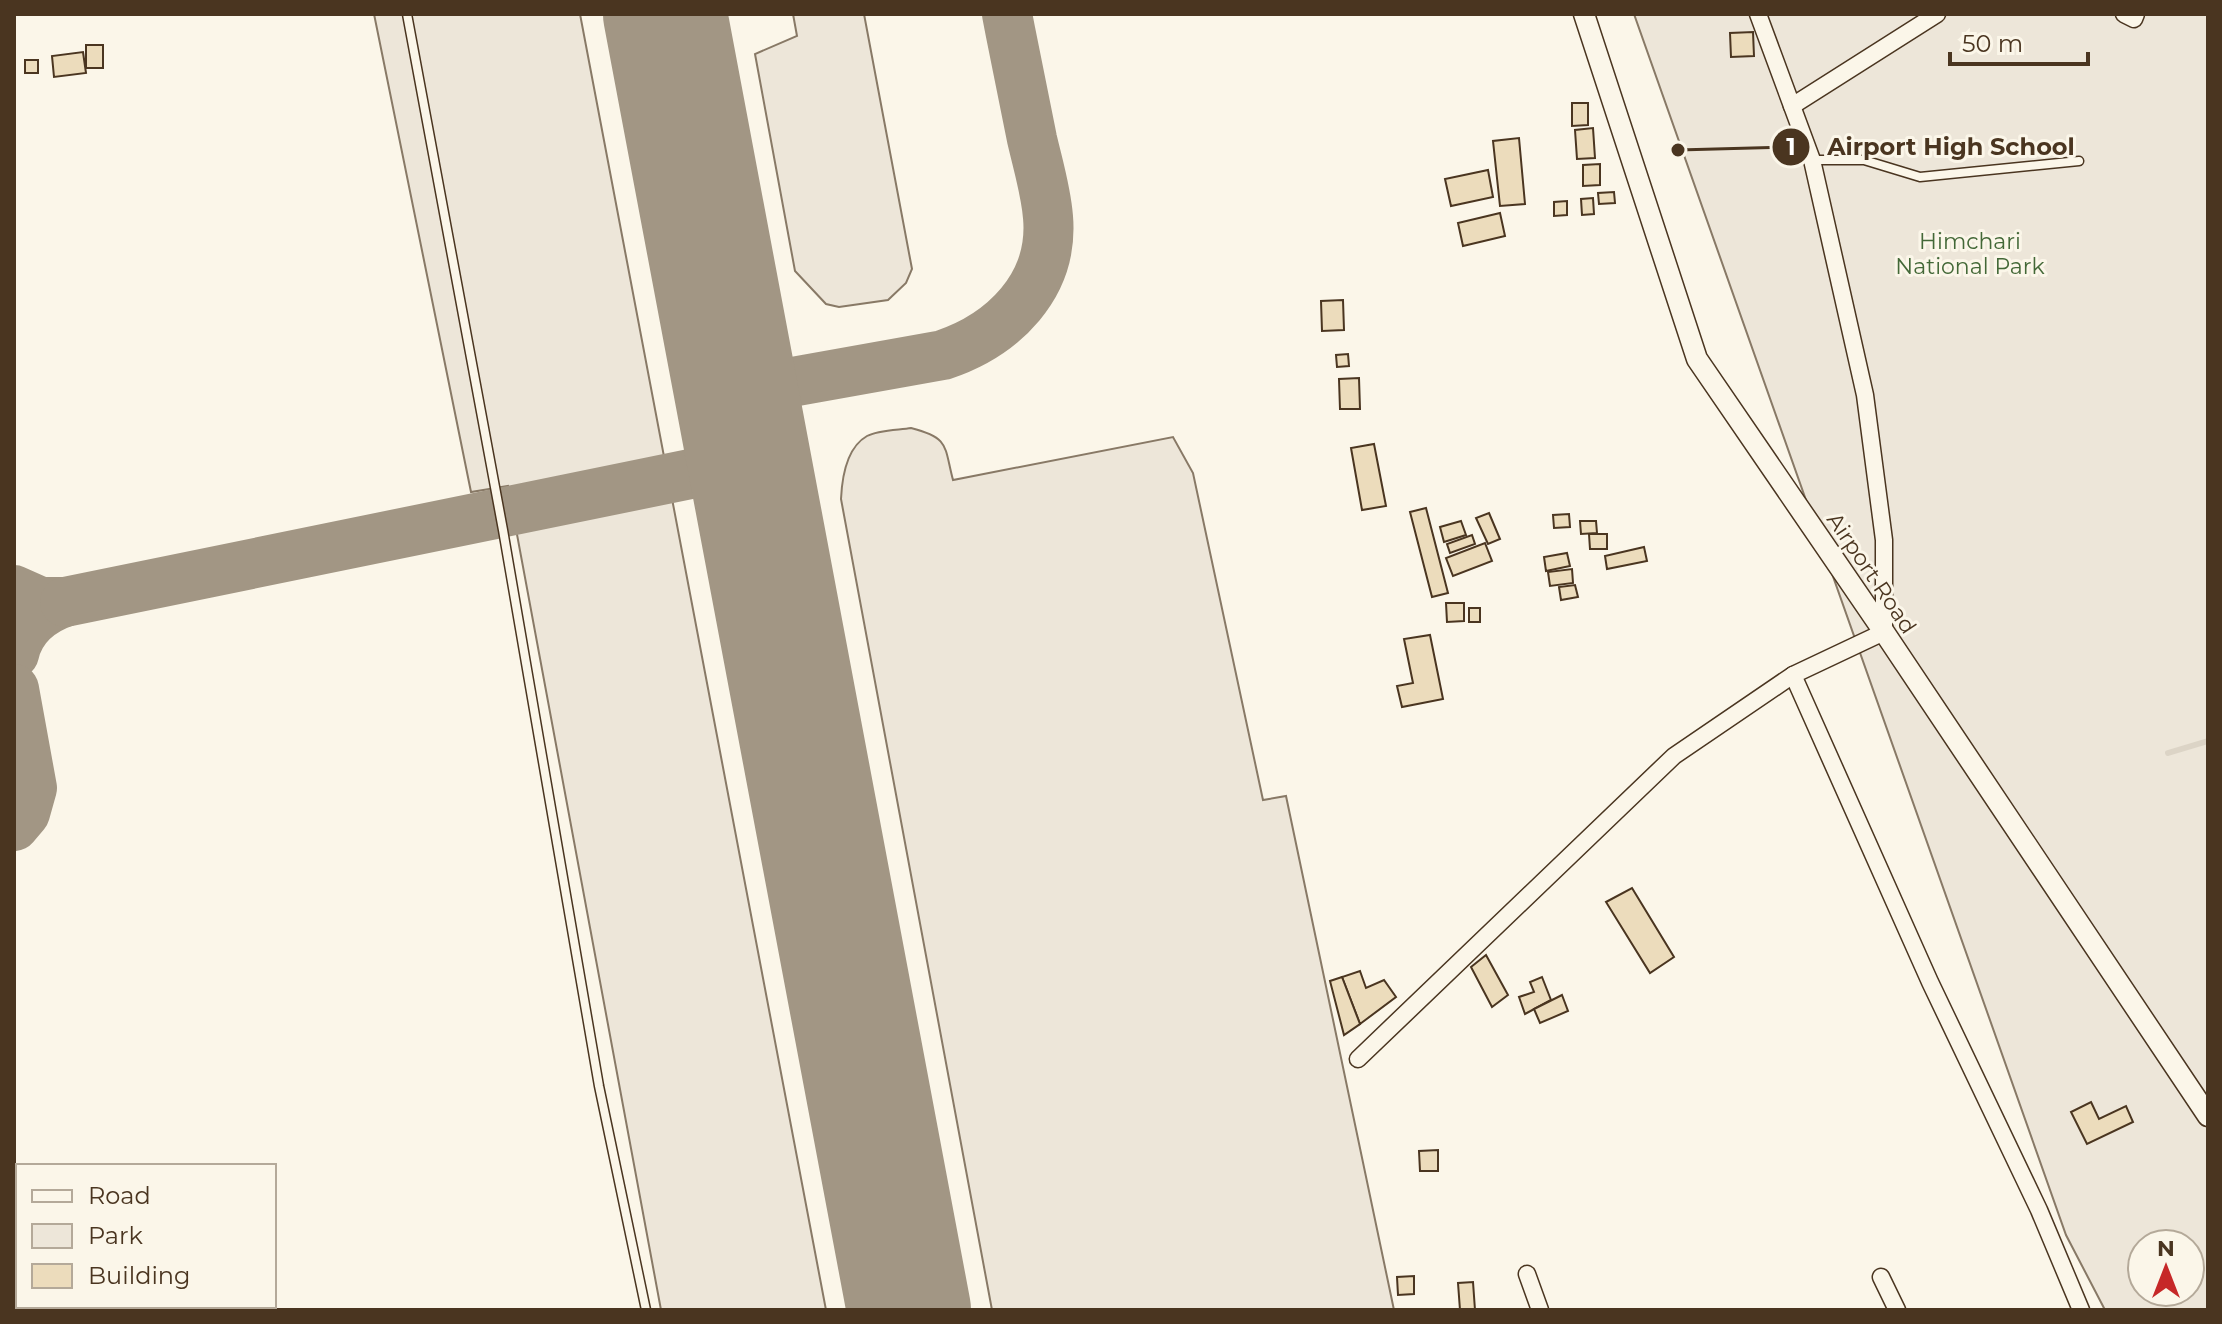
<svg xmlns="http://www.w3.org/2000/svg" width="2222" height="1324" font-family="Montserrat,sans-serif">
<rect width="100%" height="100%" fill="#fbf6e9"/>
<g fill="#ede6d9" stroke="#887966" stroke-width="2" fill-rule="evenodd">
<polygon points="374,14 580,14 826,1310 661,1310 508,486 471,492"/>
<polygon points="793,14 864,14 912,269 906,283 888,300 839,307 826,304 795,271 755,54 797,36"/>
<path d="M1634,14H2208V1310H2105L2066,1235ZM2142,1244H2190V1292H2142Z"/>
<path d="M911,428C950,438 944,446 953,480L1173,437L1193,473L1263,800L1286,796L1394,1310H992L841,499C842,477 846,448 867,436C878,430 899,430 911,428Z"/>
</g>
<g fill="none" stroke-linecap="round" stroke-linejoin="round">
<polyline stroke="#dcd4c6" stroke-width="6" points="2168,753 2208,741"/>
<g stroke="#a29684" stroke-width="50">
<path d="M727,344C741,373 761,381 792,382C755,394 748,411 747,449"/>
<path d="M792,382L943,355C1003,335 1054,286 1048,217C1046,191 1038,165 1032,139C1024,98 1015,56 1007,14"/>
<path d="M14,590L41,602H65C39,611 20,627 14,654"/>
<polyline points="65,602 749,462"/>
<polyline points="14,689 32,788 25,813 14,826"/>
</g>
<polyline stroke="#a29684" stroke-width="124" points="665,14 909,1310"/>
</g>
<g fill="#ecdcbc" stroke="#4a3520" stroke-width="2">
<polygon points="1753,32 1754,56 1731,57 1730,33"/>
<rect x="86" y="45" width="17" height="23"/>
<polygon points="83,52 86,73 54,77 52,56"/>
<rect x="25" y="60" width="13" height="13"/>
<polygon points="1572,103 1588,103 1588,125 1572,126"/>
<polygon points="1593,128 1595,158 1577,159 1575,130"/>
<polygon points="1519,138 1525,204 1500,206 1493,141"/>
<polygon points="1600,164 1600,185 1583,186 1583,165"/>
<polygon points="1488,170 1493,197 1451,206 1445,179"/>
<polygon points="1614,192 1615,203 1599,204 1598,193"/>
<polygon points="1593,198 1594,214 1582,215 1581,199"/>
<polygon points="1567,201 1567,215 1554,216 1554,202"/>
<polygon points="1500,213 1505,236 1463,246 1458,223"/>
<polygon points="1343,300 1344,330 1322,331 1321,301"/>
<polygon points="1348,354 1349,366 1337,367 1336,355"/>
<polygon points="1359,378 1360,409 1340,409 1339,379"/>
<polygon points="1374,444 1386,506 1362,510 1351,448"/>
<polygon points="1426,508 1448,593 1432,597 1410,512"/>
<polygon points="1489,513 1500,539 1488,544 1476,518"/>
<polygon points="1569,514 1570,527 1554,528 1553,515"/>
<polygon points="1461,521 1466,535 1444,542 1440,527"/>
<polygon points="1580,521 1596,521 1597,533 1581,534"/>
<polygon points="1589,534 1607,534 1607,549 1590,549"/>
<polygon points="1472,535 1475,544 1450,553 1447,544"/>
<polygon points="1485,543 1492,561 1453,576 1446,558"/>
<polygon points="1644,547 1647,561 1607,569 1605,556"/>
<polygon points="1567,553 1570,566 1546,571 1544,557"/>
<polygon points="1572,569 1573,583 1550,586 1548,572"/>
<polygon points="1575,585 1578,597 1561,600 1559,587"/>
<polygon points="1446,603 1464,603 1464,621 1447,622"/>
<rect x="1469" y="608" width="11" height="14"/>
<polygon points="1430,635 1443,699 1402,707 1397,686 1413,683 1404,639"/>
<polygon points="1632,888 1674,957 1650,973 1606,902"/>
<polygon points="1486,955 1508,995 1492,1007 1471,967"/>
<polygon points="1360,971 1366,988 1384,980 1396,997 1360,1024 1342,977"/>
<polygon points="1342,977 1360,1024 1344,1035 1330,981"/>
<polygon points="1542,977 1551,1000 1525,1014 1519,997 1534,992 1530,982"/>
<polygon points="1562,995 1568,1011 1540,1023 1534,1009"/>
<polygon points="2091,1102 2099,1119 2126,1106 2133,1122 2087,1144 2071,1112"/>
<polygon points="1438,1150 1438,1171 1420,1171 1419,1151"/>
<polygon points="1414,1276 1414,1294 1398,1295 1397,1277"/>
<polygon points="1473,1282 1475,1310 1460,1310 1458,1283"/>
</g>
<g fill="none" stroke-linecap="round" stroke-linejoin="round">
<defs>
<g id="service">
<polyline points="407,14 503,530 599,1086 646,1310"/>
<polyline points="1813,160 1864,160 1920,177 2079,161"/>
</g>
<g id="minor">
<polyline points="1758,14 1812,160 1865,395 1884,540 1884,632 1793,675 1930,982 2039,1210 2081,1310"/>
<polyline points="2124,14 2134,19 2136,14"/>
<polyline points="1792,106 1937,14"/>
<polyline points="1358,1059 1674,756 1793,675"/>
<polyline points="1527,1274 1540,1310"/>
<polyline points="1881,1277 1897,1310"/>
</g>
<polyline id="tertiary" points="1584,14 1697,359 1884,632 2208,1116"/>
</defs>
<use href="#service" stroke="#4a3520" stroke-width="11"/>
<use href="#minor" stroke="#4a3520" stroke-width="19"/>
<use href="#tertiary" stroke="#4a3520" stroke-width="23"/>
<use href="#service" stroke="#fbf6e9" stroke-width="8"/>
<use href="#minor" stroke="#fbf6e9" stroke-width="16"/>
<use href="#tertiary" stroke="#fbf6e9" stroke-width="20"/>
</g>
<g text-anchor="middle" stroke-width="6" stroke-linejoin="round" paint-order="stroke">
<g font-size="22" fill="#436837" stroke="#fbf6e9">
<text x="1970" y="249">Himchari<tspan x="1970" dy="25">National Park</tspan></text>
</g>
<g font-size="22" fill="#4a3520" stroke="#fbf6e9">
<text transform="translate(1872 573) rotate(56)" y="8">Airport Road</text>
</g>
</g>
<path fill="none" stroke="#4a3520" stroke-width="3" d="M1678 150L1791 147"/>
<g fill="#4a3520" stroke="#fbf6e9" stroke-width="3">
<circle cx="1678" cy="150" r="8"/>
<circle cx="1791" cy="147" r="20"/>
</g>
<g font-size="24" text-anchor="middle" font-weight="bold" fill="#fff">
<text x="1791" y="155">1</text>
</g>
<g font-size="24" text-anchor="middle" font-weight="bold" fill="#4a3520" stroke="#fbf6e9" stroke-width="6" stroke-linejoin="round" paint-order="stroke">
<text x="1951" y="155">Airport High School</text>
</g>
<rect width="2222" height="1324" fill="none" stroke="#4a3520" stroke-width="32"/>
<rect x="16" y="1164" width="260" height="144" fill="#fbf6e9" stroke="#b4a999" stroke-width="2"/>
<rect x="32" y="1190" width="40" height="12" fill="#fbf6e9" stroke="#b4a999" stroke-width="2"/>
<text x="88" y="1204" font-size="24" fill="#4a3520">Road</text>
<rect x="32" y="1224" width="40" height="24" fill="#ede6d9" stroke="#b4a999" stroke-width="2"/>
<text x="88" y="1244" font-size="24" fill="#4a3520">Park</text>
<rect x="32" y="1264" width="40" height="24" fill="#ecdcbc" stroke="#b4a999" stroke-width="2"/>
<text x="88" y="1284" font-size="24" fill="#4a3520">Building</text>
<g transform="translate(2166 1268)"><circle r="38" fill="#fbf6e9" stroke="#b4a999" stroke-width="2"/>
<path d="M0-6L14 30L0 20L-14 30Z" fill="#c62828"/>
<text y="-12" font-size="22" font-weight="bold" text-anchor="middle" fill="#4a3520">N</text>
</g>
<path d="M1950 52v12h138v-12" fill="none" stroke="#4a3520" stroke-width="4"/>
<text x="1962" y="52" font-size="24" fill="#4a3520" stroke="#fbf6e9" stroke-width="6" paint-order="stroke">50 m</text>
</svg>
